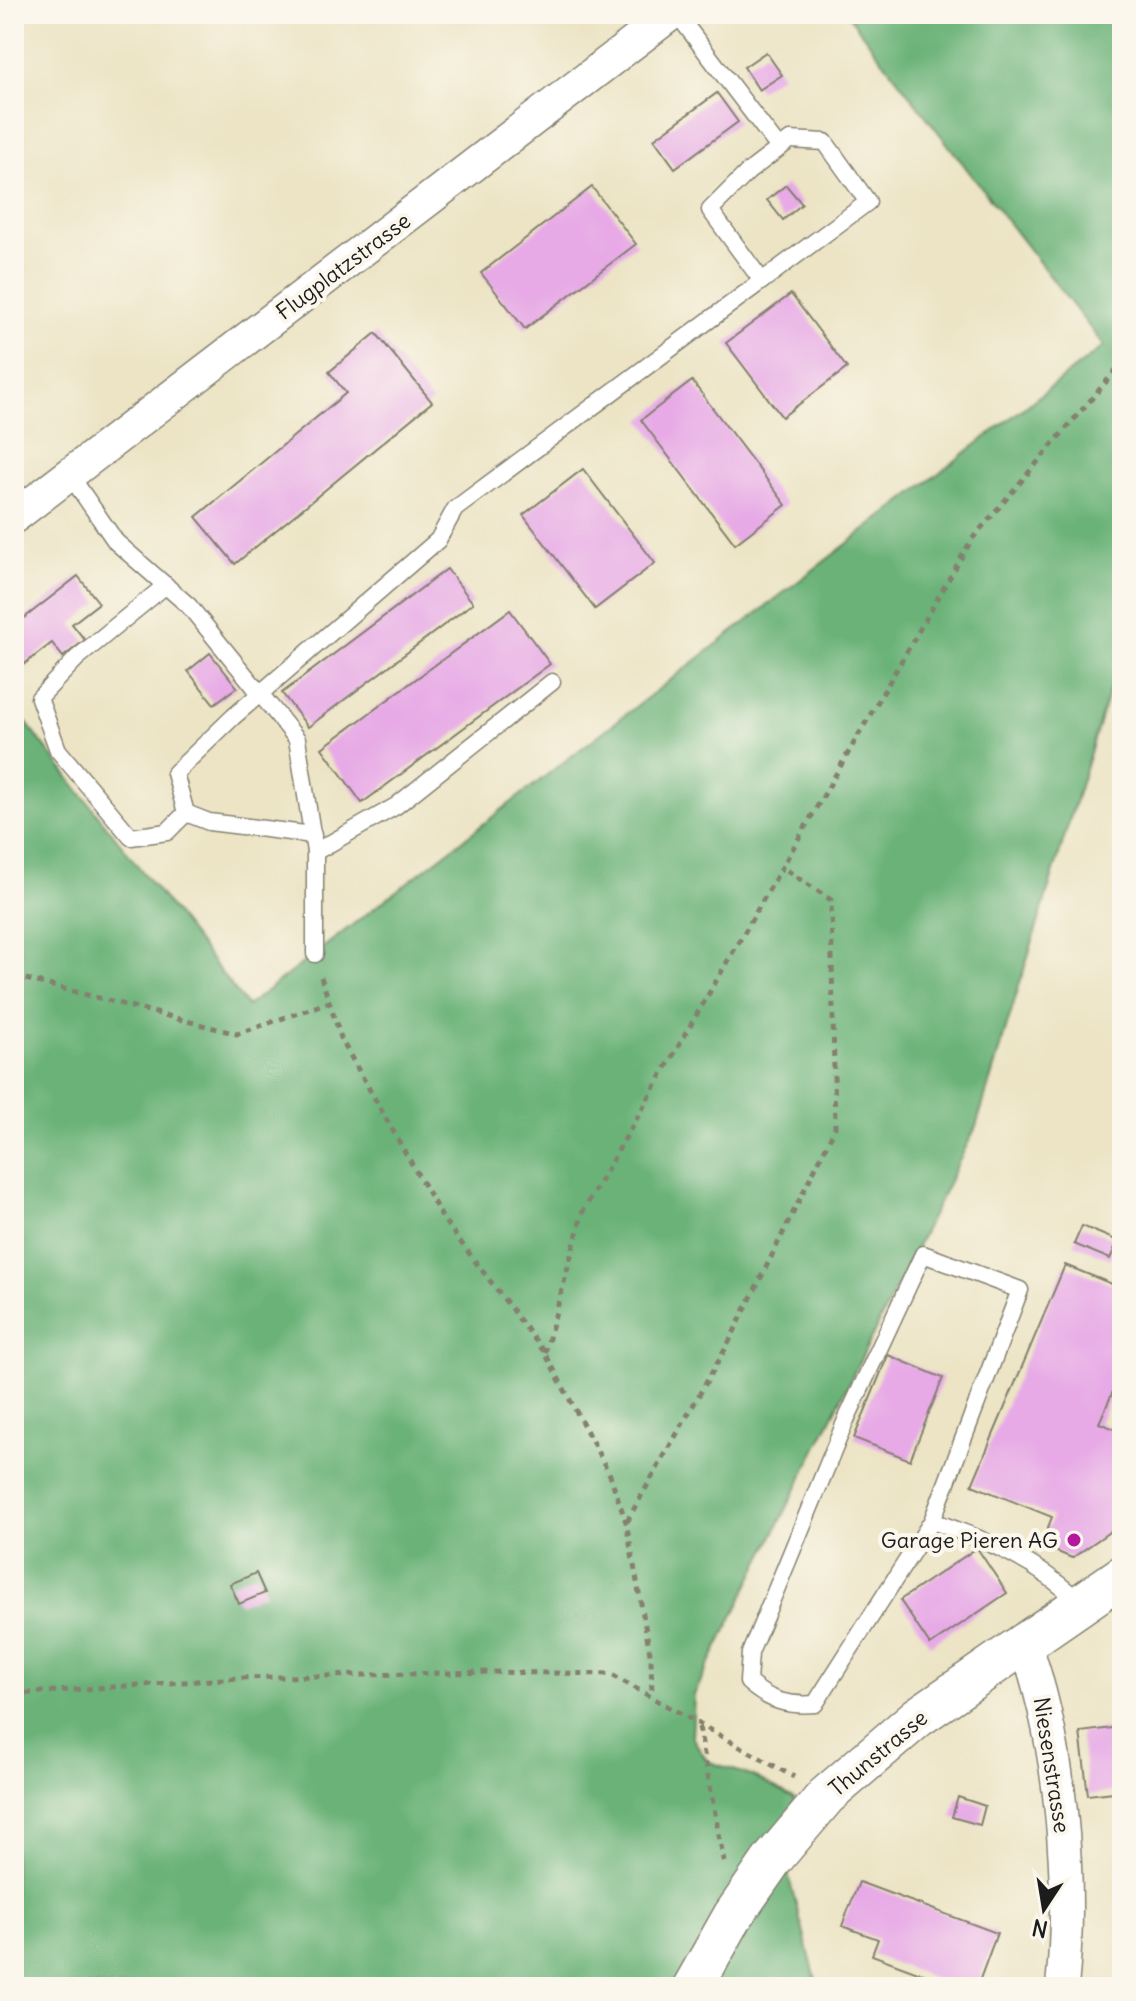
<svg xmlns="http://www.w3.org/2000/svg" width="1136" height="2001" font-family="Delius,sans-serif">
<rect width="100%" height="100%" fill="#fbf7ec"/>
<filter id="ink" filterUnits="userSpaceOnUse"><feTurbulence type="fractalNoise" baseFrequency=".0125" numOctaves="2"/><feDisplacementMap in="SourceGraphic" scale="16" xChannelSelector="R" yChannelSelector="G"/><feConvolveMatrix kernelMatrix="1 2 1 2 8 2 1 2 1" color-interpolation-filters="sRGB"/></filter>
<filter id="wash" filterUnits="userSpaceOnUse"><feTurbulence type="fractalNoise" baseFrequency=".006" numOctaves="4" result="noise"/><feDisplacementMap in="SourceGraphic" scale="32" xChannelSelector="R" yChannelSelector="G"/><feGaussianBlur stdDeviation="1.8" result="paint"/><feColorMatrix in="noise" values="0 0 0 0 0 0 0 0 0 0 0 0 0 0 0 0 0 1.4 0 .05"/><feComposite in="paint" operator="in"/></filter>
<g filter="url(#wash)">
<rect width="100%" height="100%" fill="#ece4c5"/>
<polygon fill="#6bb278" stroke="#44674a" stroke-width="2" points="847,14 1122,14 1122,648 976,1127 694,1695 692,1737 707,1761 754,1777 795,1799 779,1840 818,1987 14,1987 14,707 247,1006 1104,346"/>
<g id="blocks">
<g fill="#e7aae6">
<polygon points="766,52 782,75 759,90 744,67"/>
<polygon points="717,93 738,122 675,168 654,139"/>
<polygon points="786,185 802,204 783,220 767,200"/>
<polygon points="592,187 636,244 525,329 481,273"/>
<polygon points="791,294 847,368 782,417 726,343"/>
<polygon points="376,333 432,402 235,564 196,517 346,393 329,372"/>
<polygon points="692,381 786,505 735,544 641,420"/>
<polygon points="583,469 655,563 595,609 523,515"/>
<polygon points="447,569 473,603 308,727 282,693"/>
<polygon points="78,576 99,603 72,624 85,640 63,657 52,643 14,672 14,626"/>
<polygon points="510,610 550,664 362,803 322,748"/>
<polygon points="210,653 237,687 214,704 188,671"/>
<polygon points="1082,1226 1118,1241 1110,1259 1074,1244"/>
<polygon points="1065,1265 1122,1288 1122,1371 1099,1423 1122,1432 1122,1523 1072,1558 1041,1545 1052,1517 972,1485"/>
<polygon points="888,1355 943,1378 910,1460 854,1438"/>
<polygon points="977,1548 1007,1593 930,1645 900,1600"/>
<polygon points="256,1573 265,1593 239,1604 230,1584"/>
<polygon points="1121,1727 1122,1791 1088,1795 1080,1732"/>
<polygon points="958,1797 985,1806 980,1825 952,1817"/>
<polygon points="859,1882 997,1933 977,1987 958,1987 872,1955 878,1939 842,1926"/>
</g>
</g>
</g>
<g filter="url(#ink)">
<use href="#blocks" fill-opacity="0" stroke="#848070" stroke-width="2"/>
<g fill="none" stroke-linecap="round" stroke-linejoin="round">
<defs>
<g id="service">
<polyline points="677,14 779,148"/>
<polyline points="70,475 116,542 189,606 297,739 315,852 315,954"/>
<polyline points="166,585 77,658 39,698 58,750 131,837 167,832 186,813"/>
<polyline points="313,835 209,822 186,813 175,773 233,717 438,540 455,509 868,202 825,142 790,140 748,172 710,210 762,281"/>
<polyline points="315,852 396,806 552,682"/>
<path d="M932,1521L1020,1290L923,1254L846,1420L750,1653L748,1682C769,1701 787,1706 815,1704L932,1521C987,1540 1039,1562 1081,1604"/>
</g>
<g id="minor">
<polyline points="14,517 671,14"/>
<path d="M1024,1641C1061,1742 1073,1880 1062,1987"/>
</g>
<polyline id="tertiary" points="693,1987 733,1916 772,1860 826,1796 918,1717 1122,1576"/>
</defs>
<use href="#service" stroke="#848070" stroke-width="19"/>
<use href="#minor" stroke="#848070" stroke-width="35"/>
<use href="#tertiary" stroke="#848070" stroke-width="43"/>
<g stroke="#848070" stroke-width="5" stroke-dasharray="6 6" stroke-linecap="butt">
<polyline points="14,976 237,1034 327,1003"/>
<polyline points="321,977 342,1041 443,1219 545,1353 610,1475 626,1522 651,1658 652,1695"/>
<polyline points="545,1353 583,1211 972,539 1122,363"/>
<polyline points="627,1521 727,1346 835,1128 831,900 782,867"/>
<polyline points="14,1694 239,1678 488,1672 610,1674 794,1777"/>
<polyline points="699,1727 724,1862"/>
</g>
<use href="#service" stroke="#fff" stroke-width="16"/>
<use href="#minor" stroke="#fff" stroke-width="32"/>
<use href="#tertiary" stroke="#fff" stroke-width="40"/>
</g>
</g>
<circle fill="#b5179e" stroke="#fbf7ec" stroke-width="3" cx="1074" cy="1540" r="8"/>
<g text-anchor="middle" stroke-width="8" stroke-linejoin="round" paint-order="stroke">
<g font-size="22" fill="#1c1c1c" stroke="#fbf7ec">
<text transform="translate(343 266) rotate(-37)" y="8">Flugplatzstrasse</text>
<text transform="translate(878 1753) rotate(-40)" y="8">Thunstrasse</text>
<text transform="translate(1052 1765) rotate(81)" y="8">Niesenstrasse</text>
</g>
<g font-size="22" fill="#1c1c1c" stroke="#fbf7ec" text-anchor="end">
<text x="1058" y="1548">Garage Pieren AG</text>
</g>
</g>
<rect width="1136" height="2001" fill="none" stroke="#fbf7ec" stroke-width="48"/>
<g transform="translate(1044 1909) rotate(192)" stroke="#fbf7ec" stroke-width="6" paint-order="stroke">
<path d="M0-6L14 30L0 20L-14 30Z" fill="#1c1c1c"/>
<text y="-12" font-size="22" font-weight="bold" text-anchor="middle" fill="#1c1c1c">N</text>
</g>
</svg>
